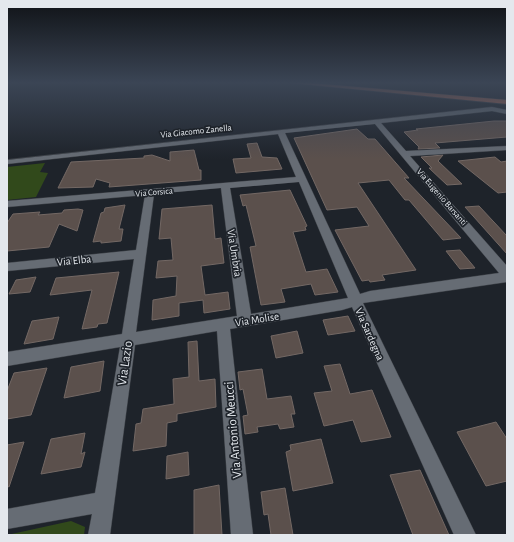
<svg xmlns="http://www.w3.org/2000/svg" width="514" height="542" font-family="'Alegreya Sans',sans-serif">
<rect width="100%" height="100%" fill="#1e232a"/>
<g fill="#31491b">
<polygon points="45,163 40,172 48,173 36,197 7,200 7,167"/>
<polygon points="71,521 85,527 84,535 7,535"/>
</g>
<g fill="#5b504c" stroke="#736864">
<polygon points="494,121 507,121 507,137 435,143 440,148 418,149 419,147 404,132 418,130 416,129"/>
<polygon points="357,129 368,139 375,139 409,178 404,178 461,238 443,240 409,200 405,200 389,180 358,183 416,270 382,275 385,280 370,282 369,280 362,281 335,230 369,226 357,207 327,210 294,138"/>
<polygon points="257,143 262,157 277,158 282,169 236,173 233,159 251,158 247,144"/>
<polygon points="194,150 199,170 201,170 201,180 109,187 110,183 96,179 93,187 58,188 71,162 144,158 144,156 152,155 170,161 170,152"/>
<polygon points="443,155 438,161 462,184 447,185 429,168 432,168 421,157"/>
<polygon points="495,157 501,162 507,161 507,192 498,193 458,161"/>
<polygon points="290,190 307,226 305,227 306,230 293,232 306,272 327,269 338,292 315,295 311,284 281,289 285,302 261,305 250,247 256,246 246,205 243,206 240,195"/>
<polygon points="125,205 119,229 123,229 121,241 101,243 101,241 93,242 101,213 104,212 105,208"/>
<polygon points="212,205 215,239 221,238 224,263 201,266 205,295 228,292 230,309 204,313 203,300 179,303 179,316 152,320 153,300 176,296 177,276 156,278 158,261 173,260 171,238 159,239 162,209"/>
<polygon points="479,206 507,236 507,254 465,207"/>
<polygon points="78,209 83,210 77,231 59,224 49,247 7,251 7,223 13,214 40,212 38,215 62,213 64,210"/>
<polygon points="460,250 475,268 460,269 446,251"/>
<polygon points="119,272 107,323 98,324 97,327 82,329 92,290 50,295 56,278"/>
<polygon points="36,277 30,292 9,294 16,280"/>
<polygon points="348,316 355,331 328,335 323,320"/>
<polygon points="59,317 53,339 24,344 32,321"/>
<polygon points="297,331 303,353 276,358 271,336"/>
<polygon points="197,341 199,381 215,379 216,407 177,414 177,421 167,423 166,446 133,451 136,424 141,423 143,409 174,404 173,379 189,377 188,342"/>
<polygon points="104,361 100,391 64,398 71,367"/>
<polygon points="340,364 350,394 372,390 391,437 361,442 353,420 324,426 314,393 332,391 324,366"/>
<polygon points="47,368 31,415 7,419 7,391 14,373"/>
<polygon points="262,369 267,399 291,396 295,414 291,414 294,427 280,429 278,424 257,427 258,432 245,434 243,416 248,415 243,389 240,390 238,372"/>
<polygon points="496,422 507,439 507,481 486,486 457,432"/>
<polygon points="85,433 81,454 85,452 81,467 41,474 51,439"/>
<polygon points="321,439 333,483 293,491 286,452 291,450 290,445"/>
<polygon points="24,442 9,487 7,486 7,445"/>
<polygon points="188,452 189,475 166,479 167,456"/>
<polygon points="420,470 449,535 413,535 390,475"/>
<polygon points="219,485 222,535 194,535 194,490"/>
<polygon points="285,488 293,535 271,535 268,514 264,515 261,492"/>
</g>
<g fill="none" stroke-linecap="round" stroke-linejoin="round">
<defs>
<path id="minor" d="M492,107L507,110V114L492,111L381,123L406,151L507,146V150L410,156L507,266V282L363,303L476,535H454L352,307L342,310L230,329L253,535H231L217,331L135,345L110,535H88L92,514L7,529V509L95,493L120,347L7,366V352L122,334L134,259L7,271V263L136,250L145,195L7,207V201L296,177L278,134L7,164V160ZM375,124L499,273L370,291L360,294L285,133ZM299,182L348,298L251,314L230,188ZM221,188L237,316L136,332L154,194Z"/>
<polygon id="major" points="291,83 312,83 507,100 507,104"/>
</defs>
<use href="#minor" stroke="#3d4147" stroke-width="1"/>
<use href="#major" stroke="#3d4147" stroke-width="1"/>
<use href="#minor" fill="#666c74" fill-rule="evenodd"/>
<use href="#major" fill="#bb6e56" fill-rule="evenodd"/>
</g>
<linearGradient id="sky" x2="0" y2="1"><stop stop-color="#101317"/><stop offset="0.52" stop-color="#3b4555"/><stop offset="1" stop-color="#3b4555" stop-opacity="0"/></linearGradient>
<rect width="514" height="159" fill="url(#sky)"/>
<g text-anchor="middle" stroke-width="3.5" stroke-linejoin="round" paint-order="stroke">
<g font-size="9" fill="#e4e8ed" stroke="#1e232a">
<text transform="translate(196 131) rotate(-6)" y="3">Via Giacomo Zanella</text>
<text transform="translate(154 192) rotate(-5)" y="3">Via Corsica</text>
<text transform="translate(442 197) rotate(49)" y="3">Via Eugenio Barsanti</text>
</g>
<g font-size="11" fill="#e4e8ed" stroke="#1e232a">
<text transform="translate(235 253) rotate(81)" y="4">Via Umbria</text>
<text transform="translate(74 260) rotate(-6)" y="4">Via Elba</text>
<text transform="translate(257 319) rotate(-9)" y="4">Via Molise</text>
<text transform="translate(370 334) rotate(66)" y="4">Via Sardegna</text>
</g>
<g font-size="13" fill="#e4e8ed" stroke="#1e232a">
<text transform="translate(124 363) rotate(-82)" y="5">Via Lazio</text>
<text transform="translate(232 430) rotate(-95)" y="5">Via Antonio Meucci</text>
</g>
</g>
<rect width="514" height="542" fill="none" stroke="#e4e8ed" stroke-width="16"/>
</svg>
